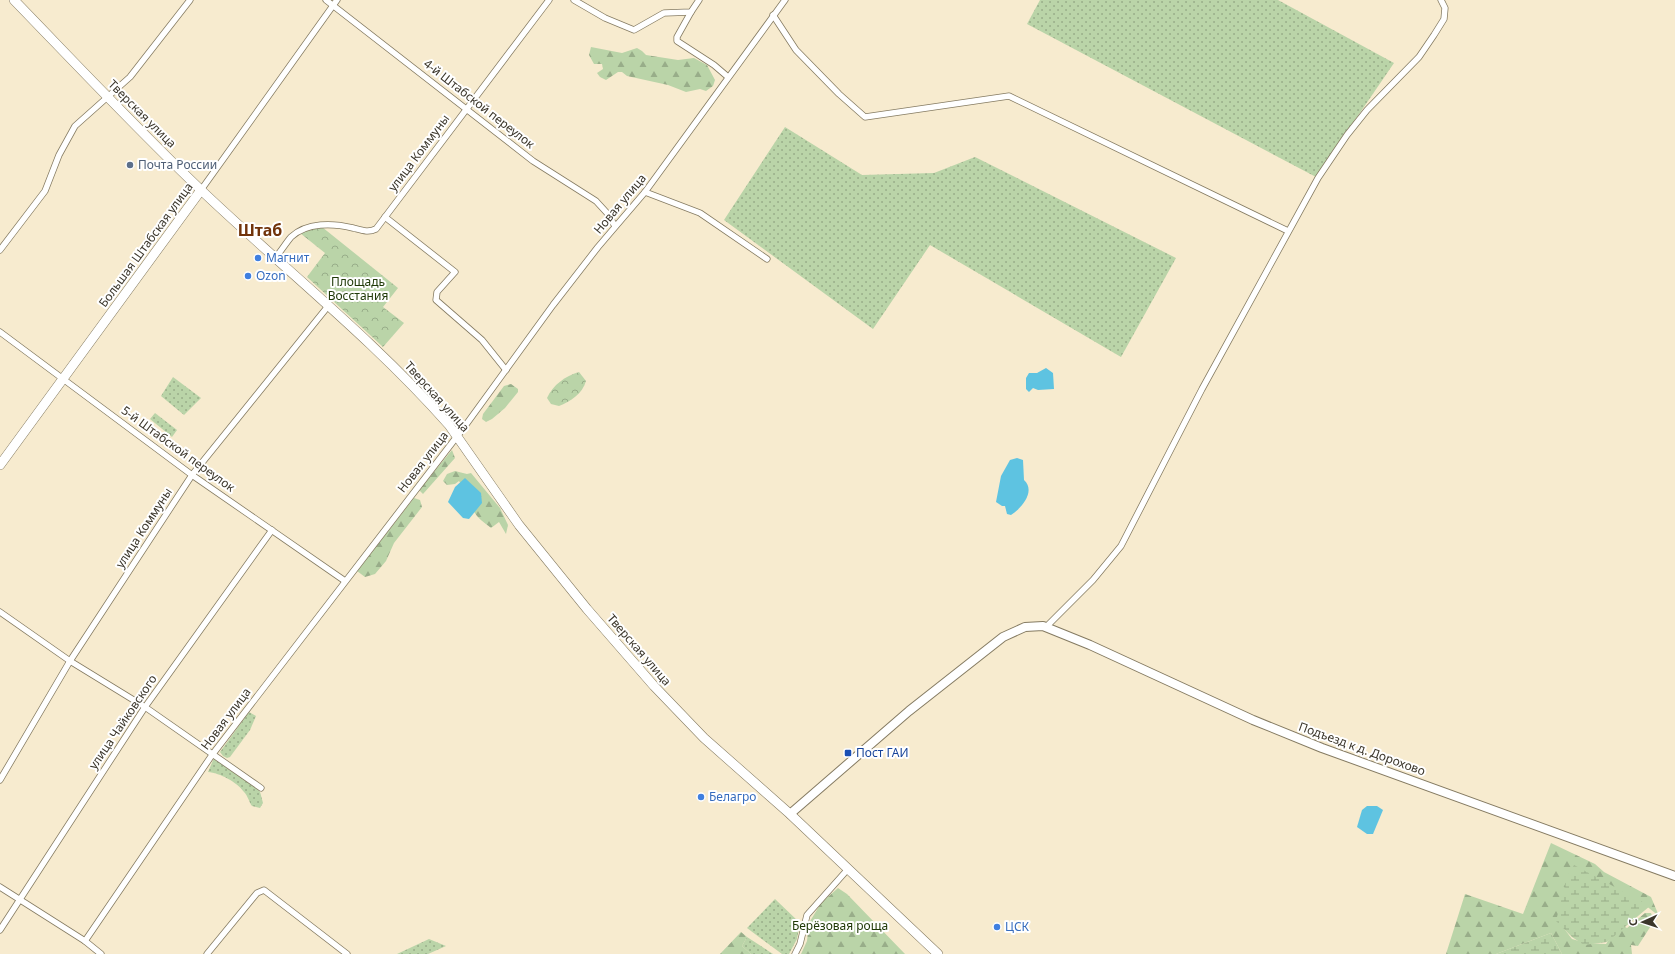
<svg xmlns="http://www.w3.org/2000/svg" width="1675" height="954" font-family="'Noto Sans',sans-serif">
<defs>
<pattern id="grass-dots" width="8" height="8" patternUnits="userSpaceOnUse"><rect width="8" height="8" fill="#bad4a8"/><path d="M2 2h.1M6 6h.1" fill="none" stroke="#98ad89" stroke-width="1.8" stroke-linecap="round"/></pattern>
<pattern id="forest-firs" width="22" height="20" patternUnits="userSpaceOnUse"><rect width="22" height="20" fill="#bad4a8"/><path d="M5 1l3.5 6h-7zM16 11l3.5 6h-7z" fill="#98ad89"/></pattern>
<pattern id="wetland-marsh" width="20" height="14" patternUnits="userSpaceOnUse"><rect width="20" height="14" fill="#bad4a8"/><path d="M1 5h8M5 5V1M11 12h8M15 12V8" fill="none" stroke="#98ad89"/></pattern>
<pattern id="park-crowns" width="20" height="18" patternUnits="userSpaceOnUse"><rect width="20" height="18" fill="#bad4a8"/><path d="M2 6a3 3 0 1 1 6 0M12 15a3 3 0 1 1 6 0" fill="none" stroke="#98ad89"/></pattern>
</defs>
<rect width="100%" height="100%" fill="#f7ebcf"/>
<g fill="url(#grass-dots)">
<polygon points="1040,0 1278,0 1394,63 1316,177 1027,24"/>
<polygon points="785,127 862,175 934,173 975,157 1176,258 1121,357 930,245 873,329 724,220"/>
<polygon points="173,377 201,398 184,415 161,396"/>
<polygon points="155,413 177,430 172,437 150,419"/>
<polygon points="249,712 256,716 250,730 230,757 227,758 223,756 220,752"/>
<path d="M214,758L259,788L263,803L260,808L252,806C249,802 248,796 244,792C237,782 220,773 208,772Z"/>
<polygon points="775,899 800,923 797,939 789,954 782,954 747,928"/>
<polygon points="747,937 773,954 751,954 742,946"/>
<polygon points="429,939 446,946 428,954 397,954"/>
</g>
<g fill="url(#forest-firs)">
<polygon points="591,47 622,53 637,48 642,51 646,55 678,60 694,58 707,65 715,80 713,86 706,91 700,89 686,92 668,85 627,76 622,72 618,72 606,80 600,77 597,73 603,69 602,64 594,64 589,55"/>
<polygon points="511,384 518,389 518,392 505,408 492,419 486,422 482,419 483,414 504,386"/>
<polygon points="452,450 455,458 423,494 419,490"/>
<path d="M455,471L467,474L471,473L500,508L508,525L506,534L499,522L491,528C485,523 477,518 473,510C468,501 466,490 459,481L455,484L447,485L443,481L447,474Z"/>
<polygon points="414,498 420,500 422,507 394,543 386,561 375,574 365,577 357,571"/>
<polygon points="1551,843 1595,864 1604,872 1651,897 1659,916 1645,905 1559,922 1572,939 1586,943 1606,944 1620,924 1627,928 1645,913 1651,913 1654,921 1638,946 1631,945 1632,954 1562,954 1551,933 1496,954 1446,954 1465,894 1523,914"/>
<polygon points="838,888 847,894 905,954 801,954 807,941 809,923 821,903"/>
<polygon points="741,932 747,937 742,946 751,954 720,954"/>
</g>
<g fill="url(#wetland-marsh)">
<polygon points="1574,865 1650,906 1607,942 1584,945 1572,937 1556,921 1567,877"/>
<polygon points="1551,933 1562,954 1496,954"/>
</g>
<g fill="url(#park-crowns)">
<polygon points="322,227 398,288 383,307 404,323 383,347 307,277 325,253 300,233 306,229"/>
<path d="M579,372L586,381C583,393 570,402 559,406L551,404L547,398C553,385 565,376 579,372Z"/>
</g>
<g fill="#5ec3e1">
<polygon points="1046,368 1053,373 1054,389 1038,390 1033,388 1029,392 1026,389 1026,378 1029,373 1037,373"/>
<path d="M1017,458L1023,460L1024,480C1036,491 1022,508 1011,515L1007,514L1005,506H1002L996,502L1001,476L1010,460Z"/>
<polygon points="465,478 481,493 482,503 469,519 463,518 448,502 455,487"/>
<polygon points="1367,806 1377,806 1383,810 1373,834 1367,834 1357,827 1362,810"/>
</g>
<g fill="none" stroke-linecap="round" stroke-linejoin="round">
<defs>
<g id="street">
<polyline points="326,0 533,161 596,201 607,213 615,226"/>
<polyline points="574,0 605,18 634,30 664,13 691,12 699,0"/>
<polyline points="691,12 677,37 677,41 714,65 728,77"/>
<polyline points="773,15 796,50 839,94 865,117 1009,96 1288,231"/>
<polyline points="201,190 337,0"/>
<polyline points="645,192 700,213 767,259"/>
<polyline points="385,217 455,272 437,292 436,300 482,340 506,370"/>
<polyline points="0,250 45,191 59,155 75,126 130,77 190,0"/>
<path d="M276,257C281,251 286,243 291,237C307,222 333,223 353,228C361,230 368,233 376,229L549,0"/>
<polyline points="0,332 192,475 345,581"/>
<polyline points="0,612 70,661 145,707 261,788"/>
<polyline points="1047,626 1093,580 1121,546 1202,389 1318,178 1347,135 1367,110 1419,57 1434,35 1444,19 1445,8 1441,0"/>
<polyline points="0,780 70,661 192,475 329,305"/>
<polyline points="0,887 85,941 101,954"/>
<polyline points="0,930 145,707 272,530"/>
<polyline points="85,941 212,755 465,426 553,305 598,247 645,192 785,0"/>
<polyline points="207,954 257,893 264,890 347,954"/>
<polyline points="795,954 800,944 807,915 848,869"/>
</g>
<polyline id="secondary" points="790,814 909,711 1003,637 1025,627 1043,626 1090,645 1253,720 1322,748 1675,876"/>
<g id="primary">
<path d="M14,0C76,64 137,129 201,190C284,269 373,339 449,425L519,525L587,609L654,686L704,738L790,814L938,954"/>
<polyline points="0,465 201,190"/>
</g>
</defs>
<use href="#street" stroke="#857b62" stroke-width="7"/>
<use href="#secondary" stroke="#857b62" stroke-width="10"/>
<use href="#primary" stroke="#857b62" stroke-width="10"/>
<use href="#street" stroke="#fff" stroke-width="5.5"/>
<use href="#secondary" stroke="#fff" stroke-width="8"/>
<use href="#primary" stroke="#fff" stroke-width="9"/>
</g>
<circle fill="#5c6f8a" stroke="#fff" stroke-width="1.5" cx="130" cy="165" r="4"/>
<g fill="#3f7fe0" stroke="#fff" stroke-width="1.5">
<circle cx="258" cy="258" r="4"/>
<circle cx="248" cy="276" r="4"/>
<circle cx="701" cy="797" r="4"/>
<circle cx="997" cy="927" r="4"/>
</g>
<rect fill="#1a4fb4" stroke="#fff" stroke-width="1.5" x="844" y="749" width="8" height="8" rx="2"/>
<g text-anchor="middle" stroke-width="4" stroke-linejoin="round" paint-order="stroke">
<g font-size="12" fill="#3b362b" stroke="#fff">
<text transform="translate(479 104) rotate(38)" y="4">4-й Штабской переулок</text>
<text transform="translate(142 114) rotate(45)" y="4">Тверская улица</text>
<text transform="translate(419 153) rotate(-53)" y="4">улица Коммуны</text>
<text transform="translate(620 204) rotate(-50)" y="4">Новая улица</text>
<text transform="translate(146 245) rotate(-54)" y="4">Большая Штабская улица</text>
<text transform="translate(437 397) rotate(48)" y="4">Тверская улица</text>
<text transform="translate(178 449) rotate(36)" y="4">5-й Штабской переулок</text>
<text transform="translate(423 462) rotate(-52)" y="4">Новая улица</text>
<text transform="translate(144 528) rotate(-57)" y="4">улица Коммуны</text>
<text transform="translate(639 650) rotate(49)" y="4">Тверская улица</text>
<text transform="translate(226 719) rotate(-53)" y="4">Новая улица</text>
<text transform="translate(123 722) rotate(-56)" y="4">улица Чайковского</text>
<text transform="translate(1362 749) rotate(20)" y="4">Подъезд к д. Дорохово</text>
</g>
<g font-size="12" fill="#4e5e75" stroke="#fff" text-anchor="start">
<text x="138" y="169">Почта России</text>
</g>
<g font-size="12" fill="#366cbe" stroke="#fff" text-anchor="start">
<text x="266" y="262">Магнит</text>
<text x="256" y="280">Ozon</text>
<text x="709" y="801">Белагро</text>
<text x="1005" y="931">ЦСК</text>
</g>
<g font-size="12" fill="#203908" stroke="#fff">
<text x="358" y="286">Площадь<tspan x="358" dy="14">Восстания</tspan></text>
<text x="840" y="930">Берёзовая роща</text>
</g>
<g font-size="12" fill="#164399" stroke="#fff" text-anchor="start">
<text x="856" y="757">Пост ГАИ</text>
</g>
<g font-size="16" font-weight="bold" fill="#71330a" stroke="#fff">
<text x="260" y="236">Штаб</text>
</g>
</g>
<g transform="translate(1643 922) rotate(267)" stroke="#ffffff" stroke-width="3" paint-order="stroke">
<path d="M0-3L7 15L0 10L-7 15Z" fill="#3b362b"/>
<text y="-6" font-size="11" font-weight="bold" text-anchor="middle" fill="#3b362b">С</text>
</g>
</svg>
